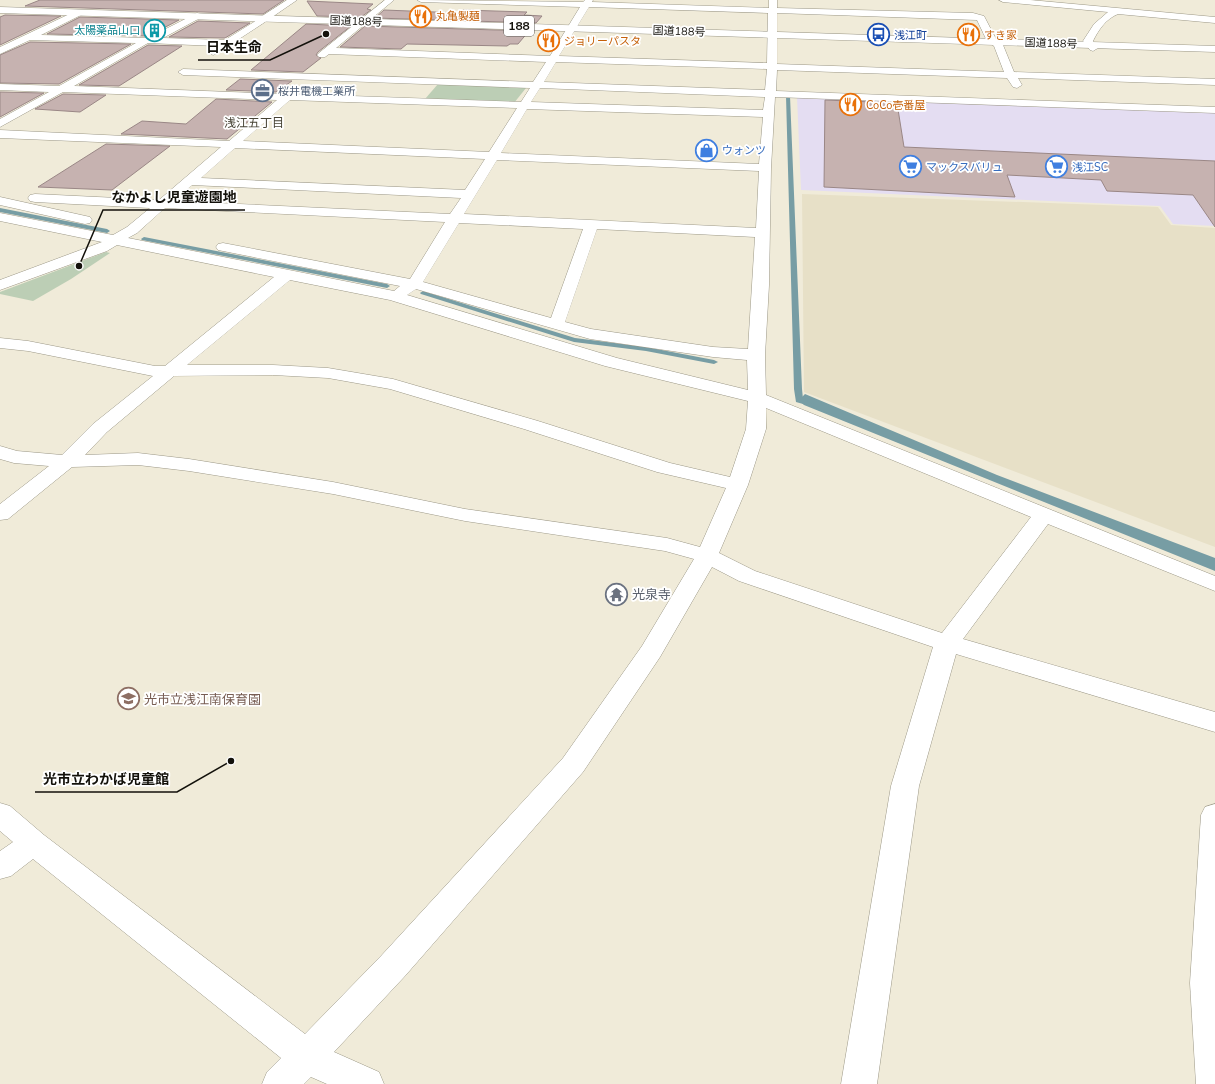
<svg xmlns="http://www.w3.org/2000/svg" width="1215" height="1084" font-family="'Nunito Sans','Noto Sans JP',sans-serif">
<rect width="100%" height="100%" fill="#f0ebd9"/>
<polygon fill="#e4ddf2" points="797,97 1215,112 1215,226 1173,224 1160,206 801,190"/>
<polygon fill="#e7e0c7" points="802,194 1158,207 1171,225 1215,228 1215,547 804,392"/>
<g fill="#bcceb5">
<polygon points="438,84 526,88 514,103 425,99"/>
<polygon points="106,252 110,253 71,279 33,301 0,294 0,292"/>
</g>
<polygon fill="#779da4" points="805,394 997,475 1215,558 1215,571 804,405 799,400"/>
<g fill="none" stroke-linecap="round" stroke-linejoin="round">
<g fill="#779da4" fill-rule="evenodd">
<polygon points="788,95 790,96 802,389 803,399 814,404 810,406 796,402 794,389 786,96"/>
<polygon points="0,208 107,229 110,231 107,233 0,212"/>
<polygon points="144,237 387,284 390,286 387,288 142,240 141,239"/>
<polygon points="423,291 575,338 646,347 714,360 718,362 714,364 646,351 574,342 421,294 420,293"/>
</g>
</g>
<g fill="#c6b2b0" stroke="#9a8786">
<polygon points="40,0 284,0 263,14 25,6"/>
<polygon points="307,1 373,4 367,9 371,10 361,17 317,16"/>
<polygon points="384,10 460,13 463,10 527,12 524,15 542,16 536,23 375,18"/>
<polygon points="5,15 61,16 0,45 0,17"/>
<polygon points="80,17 179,20 148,36 47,34"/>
<polygon points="198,21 250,23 225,38 169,37"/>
<polygon points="306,24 351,26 318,52 316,55 321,58 303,72 251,70"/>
<polygon points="365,26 529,31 518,44 510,44 507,46 407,44 401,49 340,47"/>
<polygon points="30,42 131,44 59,84 0,83 0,55"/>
<polygon points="148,45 182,46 119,86 79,85"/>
<polygon points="240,79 292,81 276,92 226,90"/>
<polygon points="0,92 44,93 0,117"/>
<polygon points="63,94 106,95 80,112 35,109"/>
<polygon points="216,99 272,102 227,139 121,134 142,121 186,124"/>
<polygon points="825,100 897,103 904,147 1215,161 1215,227 1193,195 1107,191 1101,180 1007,175 1015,197 824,187"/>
<polygon points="106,144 170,146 112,190 38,187"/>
</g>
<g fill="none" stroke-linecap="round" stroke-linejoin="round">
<defs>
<g id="minor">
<path d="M385,0H394L336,48L550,56L580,7L421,2L417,0L583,2L585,0H593L592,2L769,8V0H777V8L973,13L984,16L996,39L1003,45L1014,72L1215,79V85L1018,78L1022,85L1017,88L1013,87L1007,78L777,70L776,91L1215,107V113L775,97L771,168L769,285L765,355L766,395L1215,576V591L1048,524L963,639L1215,712V732L956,654L919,786L877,1084H841L891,786L933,647L739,581L712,567L660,657L583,772L405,976L334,1052L379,1072L384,1084H327L311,1077L304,1084H262L267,1072L281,1058L33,859L11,876L0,879V851L13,842L0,831V803L10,806L44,835L305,1034L381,956L563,758L642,646L694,559L665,551L465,521L333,494L189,471L138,465L72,467L8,519L0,520V504L49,466L14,463L0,459V446L17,451L62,455L93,424L153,376L28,351L0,348V338L28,341L155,366H165L274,277L117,245L107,251L0,290V280L102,242L0,221V213L113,235L127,227L150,208L35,202L30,201L28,198L30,195L35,194L159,200L221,147L0,138V130L229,141L277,100L63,92L0,127V119L49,92L0,90V84L59,86L136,43L30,40L0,54V47L78,10L82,13L81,15L41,35L148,38L197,13L200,14L201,16L200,18L163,38L225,40L259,19L262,20L263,22L262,24L216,54L213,55L208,52L216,46L148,43L74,86L284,94L287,89L291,88L296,91L294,94L521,102L530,88L183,75L178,72L183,69L533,82L546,62L329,54L325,57H319L317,55L319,53ZM589,7L768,13L767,63L559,56ZM777,13L977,20L987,41L994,46L1004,72L777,64ZM556,62L767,69L765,90L544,82ZM540,88L765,97L763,110L531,102ZM290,100L517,108L489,152L243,141ZM527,109L763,117L759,164L501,153ZM235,148L485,159L465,190L201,178ZM497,160L759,171L756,228L464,214ZM192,185L461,198L450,214L174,201ZM165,208L445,222L410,279L223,243L218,244L216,247L218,250L223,251L400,286L394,291L128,238L137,233ZM459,223L583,229L551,318L423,282ZM597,229L755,237L748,349L713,347L591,329L565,322ZM290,280L390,300L605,366L748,401L746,429L730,477L670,463L538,421L393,379L328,368L273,365H187ZM416,289L590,339L713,357L747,360L748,390L617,358L407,295ZM273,375L328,378L390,389L524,429L657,472L726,488L700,547L667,538L465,509L333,482L189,459L138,453L85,455L107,432L174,376ZM766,408L1031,517L942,633L755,571L719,553L748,485L766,429Z"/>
<path d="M999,0H1030L1215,17V23L1118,14C1106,19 1099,29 1093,41L1098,48L1093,51L1090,50L1083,41L1094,24L1108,12L1003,2Z"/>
<polygon points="0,197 90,217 92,220 90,223 85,224 0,205"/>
<polygon points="1215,804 1215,1084 1196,1084 1190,983 1201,815 1205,807"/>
</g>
<polygon id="major" points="287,0 297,0 262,24 256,24 255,22 256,20"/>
<polygon id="highway" points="0,7 1215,46 1215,52 0,13"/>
</defs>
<use href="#minor" stroke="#9c9887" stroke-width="1"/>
<use href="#major" stroke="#9c9887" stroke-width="1"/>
<use href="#highway" stroke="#9c9887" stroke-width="1"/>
<use href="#minor" fill="#fff" fill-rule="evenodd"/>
<use href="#major" fill="#fff" fill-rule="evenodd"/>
<use href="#highway" fill="#fff" fill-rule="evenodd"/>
</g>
<defs>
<symbol id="restaurant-ring" viewBox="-11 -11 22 22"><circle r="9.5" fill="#fff" stroke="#e8710a" stroke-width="1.5"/><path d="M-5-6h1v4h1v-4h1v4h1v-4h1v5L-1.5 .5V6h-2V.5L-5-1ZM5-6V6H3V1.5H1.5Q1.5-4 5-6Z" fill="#e8710a"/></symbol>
<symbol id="building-ring" viewBox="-11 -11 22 22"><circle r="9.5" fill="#fff" stroke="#0f9aa8" stroke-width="1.5"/><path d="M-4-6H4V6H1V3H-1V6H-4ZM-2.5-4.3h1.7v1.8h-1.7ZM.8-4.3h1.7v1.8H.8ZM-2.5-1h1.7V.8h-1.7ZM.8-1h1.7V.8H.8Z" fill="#0f9aa8"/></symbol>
<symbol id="bus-ring" viewBox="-11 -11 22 22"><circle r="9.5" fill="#fff" stroke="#1a4fb4" stroke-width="1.5"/><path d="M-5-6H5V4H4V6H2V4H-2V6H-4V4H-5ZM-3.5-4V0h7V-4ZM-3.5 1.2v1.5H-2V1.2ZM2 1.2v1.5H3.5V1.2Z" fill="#1a4fb4"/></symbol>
<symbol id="office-ring" viewBox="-11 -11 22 22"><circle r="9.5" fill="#fff" stroke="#5c6f8a" stroke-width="1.5"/><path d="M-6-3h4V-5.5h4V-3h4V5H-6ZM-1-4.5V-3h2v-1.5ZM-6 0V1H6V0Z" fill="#5c6f8a"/></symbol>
<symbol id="shop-ring" viewBox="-11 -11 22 22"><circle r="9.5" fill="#fff" stroke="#3f7fe0" stroke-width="1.5"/><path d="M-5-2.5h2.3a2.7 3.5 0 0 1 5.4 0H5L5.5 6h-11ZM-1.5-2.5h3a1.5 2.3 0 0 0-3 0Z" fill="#3f7fe0"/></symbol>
<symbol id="supermarket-ring" viewBox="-11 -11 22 22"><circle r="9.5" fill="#fff" stroke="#3f7fe0" stroke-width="1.5"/><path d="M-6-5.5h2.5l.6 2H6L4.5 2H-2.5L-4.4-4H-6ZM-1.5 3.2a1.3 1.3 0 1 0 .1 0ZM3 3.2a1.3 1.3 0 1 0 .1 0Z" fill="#3f7fe0"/></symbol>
<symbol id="temple-ring" viewBox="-11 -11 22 22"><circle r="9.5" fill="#fff" stroke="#6b7280" stroke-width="1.5"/><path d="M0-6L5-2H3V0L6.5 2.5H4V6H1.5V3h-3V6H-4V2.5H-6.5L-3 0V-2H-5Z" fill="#6b7280"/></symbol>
<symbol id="school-ring" viewBox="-11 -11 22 22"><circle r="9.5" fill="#fff" stroke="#8d6e63" stroke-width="1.5"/><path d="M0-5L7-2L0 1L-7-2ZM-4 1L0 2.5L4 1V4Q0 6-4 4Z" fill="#8d6e63"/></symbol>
</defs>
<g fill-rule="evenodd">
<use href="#restaurant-ring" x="408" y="4" width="25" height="25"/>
<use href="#building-ring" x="142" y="18" width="25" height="25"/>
<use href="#bus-ring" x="866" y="22" width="25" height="25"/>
<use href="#restaurant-ring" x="956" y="22" width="25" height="25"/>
<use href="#restaurant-ring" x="536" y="28" width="25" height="25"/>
<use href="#office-ring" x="250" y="78" width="25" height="25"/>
<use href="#restaurant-ring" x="838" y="92" width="25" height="25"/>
<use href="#shop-ring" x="694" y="138" width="25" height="25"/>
<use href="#supermarket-ring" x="898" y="154" width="25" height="25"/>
<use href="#supermarket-ring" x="1044" y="154" width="25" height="25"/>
<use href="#temple-ring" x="604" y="582" width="25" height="25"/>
<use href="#school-ring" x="116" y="686" width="25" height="25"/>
</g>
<g text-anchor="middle" stroke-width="3.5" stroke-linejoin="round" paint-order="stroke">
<g font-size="11" fill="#c56008" stroke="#fff" text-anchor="start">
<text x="436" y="20">丸亀製麺</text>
<text x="984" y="39">すき家</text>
<text x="564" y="45">ジョリーパスタ</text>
<text x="866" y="109">CoCo壱番屋</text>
</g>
<g font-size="11" fill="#13110b" stroke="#fff">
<text transform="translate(356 21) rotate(2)" y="4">国道188号</text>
<text transform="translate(679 31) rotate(2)" y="4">国道188号</text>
<text transform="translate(1051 43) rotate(2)" y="4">国道188号</text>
</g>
<g font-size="11" fill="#0d838f" stroke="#fff" text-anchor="end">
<text x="140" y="34">太陽薬品山口</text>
</g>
<g font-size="11" fill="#164399" stroke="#fff" text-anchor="start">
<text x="894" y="39">浅江町</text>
</g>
<g font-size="11" fill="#4e5e75" stroke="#fff" text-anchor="start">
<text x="278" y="95">桜井電機工業所</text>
</g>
<g font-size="11" fill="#366cbe" stroke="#fff" text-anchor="start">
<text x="722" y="154">ウォンツ</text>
<text x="926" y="171">マックスバリュ</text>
<text x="1072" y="171">浅江SC</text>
</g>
<rect fill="#fff" stroke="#5a5854" stroke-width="1" x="504" y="16" width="30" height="20" rx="3"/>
<g font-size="12" font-weight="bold" fill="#13110b">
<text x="519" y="30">188</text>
</g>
<g font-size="12" fill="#474335" stroke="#fff">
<text x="254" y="127">浅江五丁目</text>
</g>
<g font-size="13" fill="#5b616d" stroke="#fff" text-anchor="start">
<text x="632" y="599">光泉寺</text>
</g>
<g font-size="13" fill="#785e54" stroke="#fff" text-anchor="start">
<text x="144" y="704">光市立浅江南保育園</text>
</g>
</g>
<path fill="none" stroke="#13110b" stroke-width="1.5" d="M326 34L270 60H198M79 266L103 210H245M231 761L177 792H35"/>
<g fill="#13110b" stroke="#fff" stroke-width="1.5">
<circle cx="326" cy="34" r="4"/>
<circle cx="79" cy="266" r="4"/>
<circle cx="231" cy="761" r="4"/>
</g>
<g font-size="14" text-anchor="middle" font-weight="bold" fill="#13110b" stroke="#fff" stroke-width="3.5" stroke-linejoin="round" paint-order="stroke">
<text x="234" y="52">日本生命</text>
<text x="174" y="202">なかよし児童遊園地</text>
<text x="106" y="784">光市立わかば児童館</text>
</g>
</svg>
